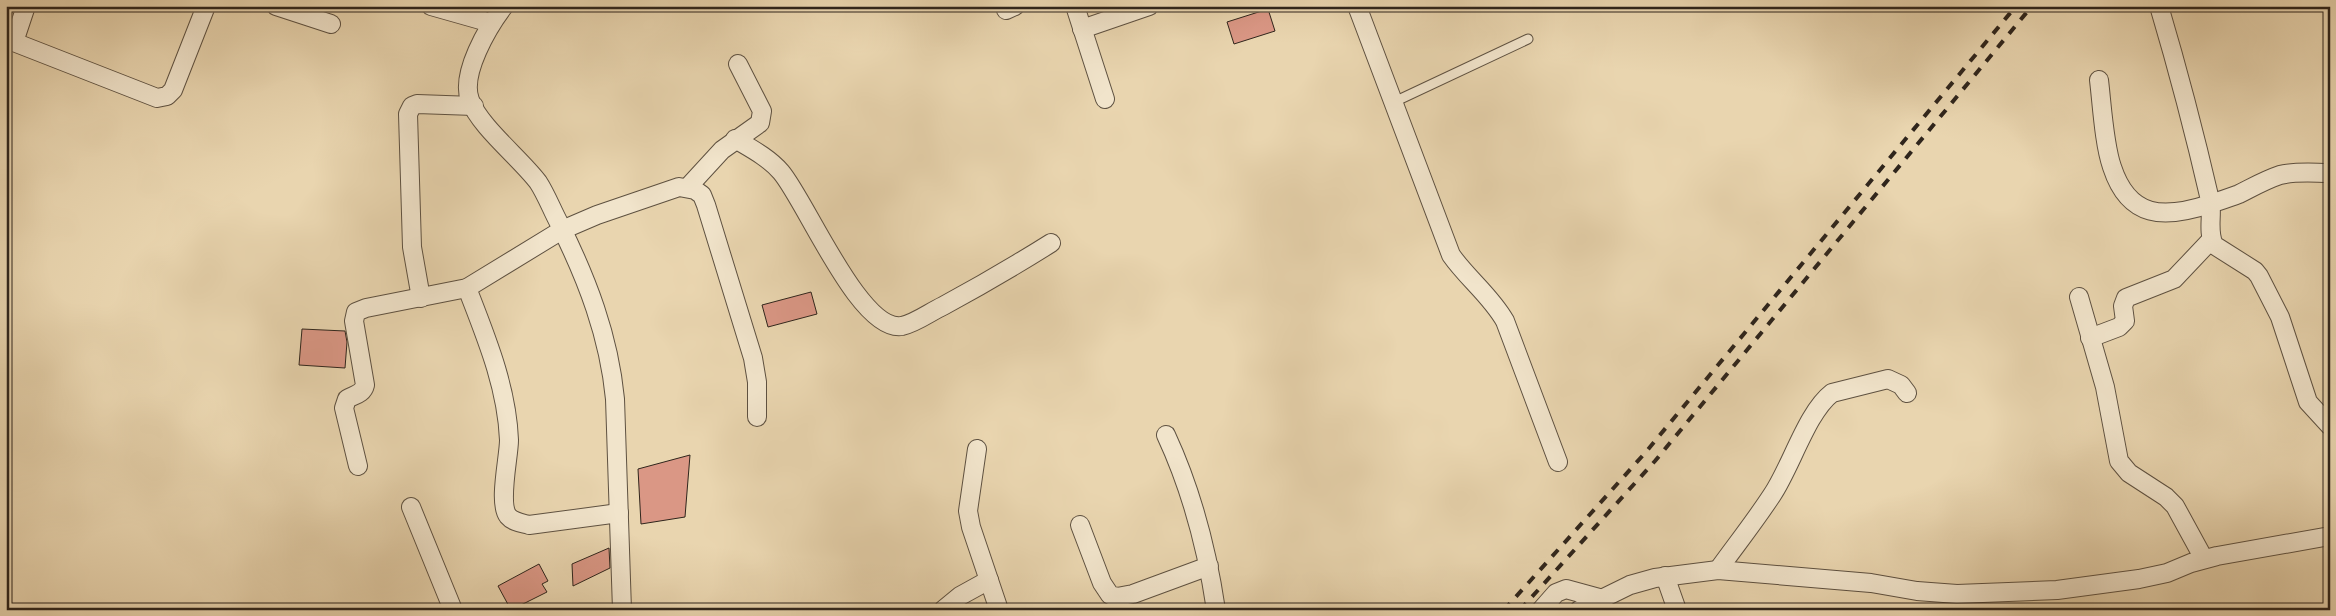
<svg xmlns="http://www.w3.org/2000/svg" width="2336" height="616" font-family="'IM FELL English',serif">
<rect width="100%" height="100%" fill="#e9d5af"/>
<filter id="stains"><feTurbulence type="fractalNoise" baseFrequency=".004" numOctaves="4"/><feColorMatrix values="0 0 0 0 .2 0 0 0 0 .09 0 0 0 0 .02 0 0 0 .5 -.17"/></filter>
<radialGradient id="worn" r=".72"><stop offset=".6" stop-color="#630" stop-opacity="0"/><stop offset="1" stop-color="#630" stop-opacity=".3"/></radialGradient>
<g fill="#da9785" stroke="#2f251c">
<polygon points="1268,9 1275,31 1234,44 1227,22"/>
<polygon points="811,292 817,314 768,327 762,305"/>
<polygon points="302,329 345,331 347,342 345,368 299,365"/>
<polygon points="690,455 685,517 641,524 638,469"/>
<polygon points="609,548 610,568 573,586 572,564"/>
<polygon points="539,564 548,581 542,584 547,592 511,610 498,586"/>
</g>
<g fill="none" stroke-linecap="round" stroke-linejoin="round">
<defs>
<polyline id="lane" points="1394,102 1528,39"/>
<g id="street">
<polyline points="276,6 331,24"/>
<polyline points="431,6 491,23"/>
<path d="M504,6C488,27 460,74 470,100C479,126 521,159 538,182C546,194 552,210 559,223C587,279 609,336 615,399L622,610"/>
<polyline points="1075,6 1105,99"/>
<path d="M1357,6L1451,255C1467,278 1491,296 1505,321L1558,462"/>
<path d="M2159,6C2178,70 2195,135 2210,200C2213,215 2207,231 2214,245L2255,271L2259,276L2280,317L2308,402L2330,426"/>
<polyline points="1006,10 1015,6"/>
<polyline points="1082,29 1149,6"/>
<polyline points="6,39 157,98 167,96 173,90 206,6"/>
<polyline points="14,42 26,6"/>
<path d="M2099,80C2102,105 2104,144 2112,167C2129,219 2164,219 2210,204C2219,201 2229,198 2239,194C2253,187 2265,180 2280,175C2296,171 2314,173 2330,173"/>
<path d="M735,139C752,149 769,158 781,172C806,201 860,333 902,326C916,323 930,312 943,306C980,286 1016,265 1051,243"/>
<polyline points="688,187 722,150 760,123 762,111 738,64"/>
<path d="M467,288C486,337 507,387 509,440C509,457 498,503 508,516C513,522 522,523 529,525L619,513"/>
<polyline points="2079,297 2105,387 2119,461 2129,473 2166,497 2175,506 2204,559"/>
<polyline points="421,298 412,247 408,114 412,106 417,104 474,106"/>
<polyline points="2090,338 2119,327 2125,321 2123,306 2126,298 2174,279 2211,240"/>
<path d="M1166,435C1192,491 1207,549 1216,610"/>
<polyline points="977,449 968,511 971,527 999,610"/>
<path d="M358,466L344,408L347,399C354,395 363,394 365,385L354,321L356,312L366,308L467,288L562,230L597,215L679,187L695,190L702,195L706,205L753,358L757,382V417"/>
<polyline points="411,507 453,610"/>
<polyline points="1080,525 1102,583 1110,595 1117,597 1133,594 1209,566"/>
<path d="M1718,570C1736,545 1755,521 1772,495C1791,467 1807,412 1832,393L1888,379L1901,385L1907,393"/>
<polyline points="1665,576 1677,610"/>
<polyline points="943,610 960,596 989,580"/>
<polyline points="1541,610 1556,593 1566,589 1599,598"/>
<polyline points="1579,610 1630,585 1655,578 1718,570 1871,583 1917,591 1957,594 2057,590 2139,579 2167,573 2191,563 2217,556 2330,536"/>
</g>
</defs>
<use href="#lane" stroke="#5e5141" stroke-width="11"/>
<use href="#street" stroke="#5e5141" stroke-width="20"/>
<use href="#lane" stroke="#f1e4cb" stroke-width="9"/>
<use href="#street" stroke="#f1e4cb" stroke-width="18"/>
<g stroke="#2f251c" stroke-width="4" stroke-dasharray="9 9" stroke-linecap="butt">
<polyline points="1504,610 1645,453 2016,6"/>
<polyline points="1520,610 1655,461 2032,6"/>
</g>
</g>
<rect width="2336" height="616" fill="none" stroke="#e9d5af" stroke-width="25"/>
<rect x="8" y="8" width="2321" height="601" fill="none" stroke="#2f251c" stroke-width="2.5"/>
<rect x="12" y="12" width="2311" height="591" fill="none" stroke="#2f251c"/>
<rect width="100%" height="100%" filter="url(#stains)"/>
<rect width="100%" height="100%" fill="url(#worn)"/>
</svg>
